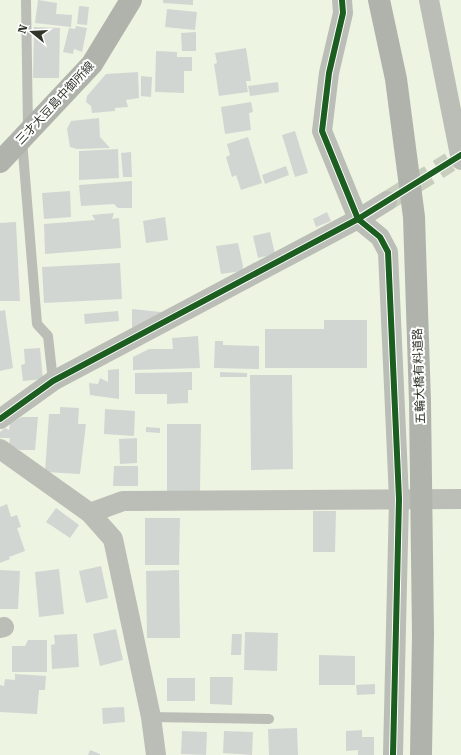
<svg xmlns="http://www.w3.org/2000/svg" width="461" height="755" font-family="'Roboto Serif','Noto Sans JP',serif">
<rect width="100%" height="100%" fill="#eef4e2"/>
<g fill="#d2d6d3">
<polygon points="38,0 57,3 56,14 72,15 71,27 35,23"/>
<polygon points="163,0 193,0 193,5 163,3"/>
<polygon points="79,6 89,7 87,25 77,24"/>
<polygon points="167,9 197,12 195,30 165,27"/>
<polygon points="76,26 87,28 82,52 74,49 73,54 63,52 69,28 75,29"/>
<polygon points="34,27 60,28 59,78 33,78"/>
<polygon points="196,32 196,51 182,51 181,33"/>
<polygon points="246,48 251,81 246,81 248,92 219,96 214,64 217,63 215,53"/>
<polygon points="156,51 177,52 177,57 192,57 192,71 184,71 184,93 155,92"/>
<polygon points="138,72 139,98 126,100 128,107 115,108 115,111 92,113 91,106 86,102 87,96 106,74"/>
<polygon points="141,76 152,77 151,97 141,96"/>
<polygon points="278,82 279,92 250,96 248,86"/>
<polygon points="251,102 253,112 249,113 251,130 225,134 221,107"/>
<polygon points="99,118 100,137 110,148 77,149 70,147 67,129 71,121"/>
<polygon points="295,131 308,173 295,177 282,135"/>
<polygon points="248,137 262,183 241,190 236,175 232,177 226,157 230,155 227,144"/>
<polygon points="118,149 119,178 79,180 79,151"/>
<polygon points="131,152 132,177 123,177 121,153"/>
<polygon points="286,166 289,175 265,184 262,175"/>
<polygon points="132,181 132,208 118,208 114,204 81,206 79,185"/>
<polygon points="70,191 71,217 44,219 42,193"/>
<polygon points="327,212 331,221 316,227 313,219"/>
<polygon points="114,213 112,219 119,218 121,248 45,254 44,224 95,220 92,215"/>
<polygon points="165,217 168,240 146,243 143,221"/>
<polygon points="16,222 20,301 0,301 0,223"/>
<polygon points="270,232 275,254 258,258 253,236"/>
<polygon points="238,243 243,266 242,271 221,274 216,246"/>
<polygon points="120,263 122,299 44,303 42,267"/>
<polygon points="132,309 161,312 161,316 132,333"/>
<polygon points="5,310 13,368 0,371 0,311"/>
<polygon points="118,311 119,321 85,324 84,314"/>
<polygon points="324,320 367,320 367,368 265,368 265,329 324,329"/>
<polygon points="198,336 200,368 133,370 133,357 149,349 173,349 172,338"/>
<polygon points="215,341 223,341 223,345 259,346 259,369 214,368"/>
<polygon points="40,348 43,379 23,381 21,365 25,364 24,349"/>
<polygon points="119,369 119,399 90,395 89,383 98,384 100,378 108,382 108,370"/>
<polygon points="192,372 192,390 188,390 188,403 167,404 167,394 135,394 135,373"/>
<polygon points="220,372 247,373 247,377 220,377"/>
<polygon points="250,375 292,375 293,469 251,470"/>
<polygon points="60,407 79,408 78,424 86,424 80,474 45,472 49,414 60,414"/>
<polygon points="105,409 135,411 134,436 104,434"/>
<polygon points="22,417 38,417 35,450 20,450 9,445 10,438 0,438 0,432 5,428 9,430 10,423"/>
<polygon points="167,424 201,424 200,491 167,491"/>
<polygon points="146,427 160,428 160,433 146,432"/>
<polygon points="137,438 137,463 120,464 119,439"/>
<polygon points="114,466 138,466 138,486 113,486"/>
<polygon points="7,504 11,517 17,515 21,527 17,528 25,551 9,557 10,559 0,563 0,507"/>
<polygon points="56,508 79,525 70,538 46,522"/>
<polygon points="313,511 336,511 335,552 313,552"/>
<polygon points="145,518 180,518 179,565 145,565"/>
<polygon points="101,566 108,598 86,603 79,571"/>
<polygon points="59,569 64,614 39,617 35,572"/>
<polygon points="0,570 20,571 18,609 0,609"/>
<polygon points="179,570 180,638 147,638 146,571"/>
<polygon points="116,629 123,660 100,666 93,634"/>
<polygon points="245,632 278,633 277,671 244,670"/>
<polygon points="77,634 79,667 52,669 51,645 55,644 54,635"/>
<polygon points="232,634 242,634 241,655 231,655"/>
<polygon points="28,640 47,640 47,672 12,672 12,646 25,646"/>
<polygon points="319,655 355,656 355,685 319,685"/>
<polygon points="15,674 46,676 45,690 39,690 37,714 0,712 0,685 4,686 5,679 15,680"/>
<polygon points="210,677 233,677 232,705 210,704"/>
<rect x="167" y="678" width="28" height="23"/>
<polygon points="375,684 375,694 357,695 356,685"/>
<polygon points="124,707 125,722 103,724 102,708"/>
<polygon points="297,728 298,755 269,755 268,729"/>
<polygon points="362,730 362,737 374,737 374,755 358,755 358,750 346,751 346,731"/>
<polygon points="182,731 207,732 206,755 181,754"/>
<polygon points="224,731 253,732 252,755 223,753"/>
<polygon points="90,750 100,754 100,755 88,755"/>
</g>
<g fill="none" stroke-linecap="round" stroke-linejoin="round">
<polyline stroke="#c8cebd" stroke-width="20" stroke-dasharray="20 10" stroke-linecap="butt" points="387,201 450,162"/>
<g stroke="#bbbeb7" stroke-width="10">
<polyline points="26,0 28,128"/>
<polyline points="22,140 37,324 48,336 53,381"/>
<polyline points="151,717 269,719"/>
</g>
<g stroke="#bbbeb7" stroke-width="20">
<polyline points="342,0 343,13 329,73 322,131 358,219 380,237 388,252 399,499 393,755"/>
<polyline points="429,0 461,160"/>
<polyline points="0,419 53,381 358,219 387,201"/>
<polyline points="0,449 90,513 113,539 151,717 156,755"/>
<polyline points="90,513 123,501 461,499"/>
<polyline points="0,628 4,627"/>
</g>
<g stroke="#b0b3ac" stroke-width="22">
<polyline points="379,0 396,79 414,217 420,402"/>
<polyline points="0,162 92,64 131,0"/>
</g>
<polyline stroke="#b0b3ac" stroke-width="22" points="420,402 423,634 421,755"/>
<defs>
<g id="cycleway">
<polyline points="342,0 343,13 329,73 322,131 358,219 380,237 388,252 399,499 393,755"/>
<polyline points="0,419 53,381 358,219 461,155"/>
</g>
</defs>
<use href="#cycleway" stroke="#fff" stroke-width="8"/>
<use href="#cycleway" stroke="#1b5e20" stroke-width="6"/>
</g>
<g text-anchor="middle" stroke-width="4" stroke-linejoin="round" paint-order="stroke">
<g font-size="12" fill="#313529" stroke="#fff">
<text transform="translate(55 103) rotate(-47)" y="4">三才大豆島中御所線</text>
<text transform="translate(419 376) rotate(-92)" y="4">五輪大橋有料道路</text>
</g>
</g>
<g transform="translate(32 32) rotate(288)" stroke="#ffffff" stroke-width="3" paint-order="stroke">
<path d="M0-3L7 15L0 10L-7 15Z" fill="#313529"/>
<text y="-6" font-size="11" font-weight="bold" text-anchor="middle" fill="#313529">N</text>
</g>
</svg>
